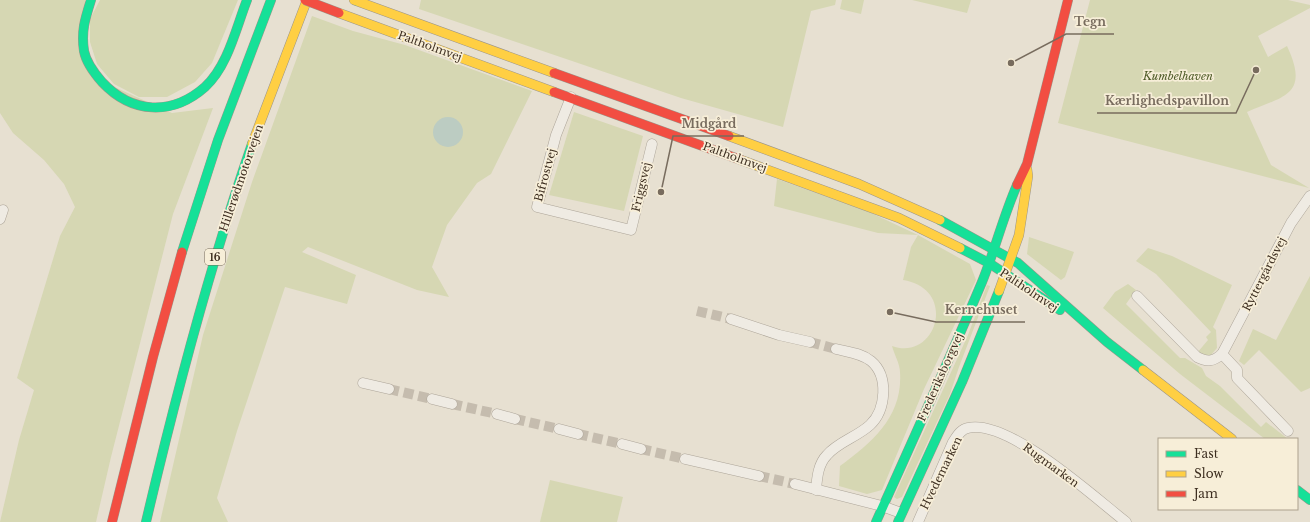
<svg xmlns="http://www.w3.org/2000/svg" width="1310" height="522" font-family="'Libre Baskerville',serif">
<rect width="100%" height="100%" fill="#e7e0d1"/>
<g fill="#d6d7b3">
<polygon points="0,0 85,0 90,76 172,113 213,108 173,214 111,457 96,522 0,522 19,440 34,390 17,378 60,236 75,207 64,184 44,160 13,133 0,113"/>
<polygon points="100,0 238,0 212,63 195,82 167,97 139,97 114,84 97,64 90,42 90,19"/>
<polygon points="421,0 836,0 835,5 811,11 783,127 681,98 419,9"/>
<polygon points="842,0 864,0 861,14 840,9"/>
<polygon points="912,0 971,0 967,13"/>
<path d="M1090,0H1288L1310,5V8L1258,36L1268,57L1287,46C1310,95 1284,96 1247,112L1271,165L1309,188L1058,123Z"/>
<polygon points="312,16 353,31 405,45 532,91 491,174 477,183 447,225 432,267 449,297 417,290 308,247 302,252 356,275 347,304 285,287 237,431 217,498 228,522 160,522 203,335 252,182"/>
<polygon points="574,112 643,136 624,211 549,195"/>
<path d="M777,179L867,211L918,235L970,264L976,280L924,389L882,490L867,494L839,486L840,466C873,442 903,416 900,372C900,364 894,354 892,346C936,362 959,289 903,280L911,247L918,235L878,233L774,206Z"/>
<polygon points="1029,237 1074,252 1065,277 1061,280 1027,254"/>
<polygon points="1148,248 1172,256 1232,285 1213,327 1216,330 1217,348 1210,356 1197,353 1208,340 1206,337 1211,332 1156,274 1136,261"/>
<polygon points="1310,276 1310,388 1301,392 1259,350 1244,365 1239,361 1253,329 1276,340"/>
<polygon points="1128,284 1136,290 1126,304 1180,358 1185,358 1202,368 1206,376 1220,386 1261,427 1266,422 1288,439 1265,439 1180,374 1103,308 1115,292"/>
<polygon points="987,285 990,286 959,367 950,394 902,497 897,499 894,497 968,335"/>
<polygon points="550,480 623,497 617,522 540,522"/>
</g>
<circle fill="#bcccc2" cx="448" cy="132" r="15"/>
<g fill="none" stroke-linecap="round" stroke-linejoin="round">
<g stroke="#c5bcae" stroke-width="10" stroke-dasharray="10 5" stroke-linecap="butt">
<polyline points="697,311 731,319"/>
<polyline points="810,342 836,349"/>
<polyline points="389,389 432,399"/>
<polyline points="452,404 497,414"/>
<polyline points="515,419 559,429"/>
<polyline points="578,434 622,444"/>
<polyline points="641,449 685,459"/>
<polyline points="759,476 795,484"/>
</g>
<defs>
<g id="street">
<polyline points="571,97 556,135 537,207 631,230 652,144"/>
<polyline points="0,219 3,210"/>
<path d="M1137,296L1197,357C1207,362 1213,362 1222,354L1291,223L1310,196"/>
<polyline points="731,319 779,335 810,342"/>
<polyline points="1222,354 1237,370 1237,378 1288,431"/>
<polyline points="363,383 389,389"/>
<polyline points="432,399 452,404"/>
<polyline points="497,414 515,419"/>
<polyline points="559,429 578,434"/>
<polyline points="622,444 641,449"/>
<polyline points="685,459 759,476"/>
<polyline points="795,484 882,506 901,513"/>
<path d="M816,490C817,478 818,464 827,455C838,442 857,437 870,425C886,410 889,376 871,361C861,353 848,352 836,349"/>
<path d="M918,522L953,442C957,436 961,429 968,428C1008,418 1095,498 1126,522"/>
</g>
<g id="fast">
<path d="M91,0C85,19 81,31 84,51C86,62 95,74 102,82C132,114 172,116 205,87C228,66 236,28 247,0"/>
<polyline points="357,0 357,1"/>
<polyline points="940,220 1018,263 1107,342 1143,370"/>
<polyline points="960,248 989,263 1060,310"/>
<polyline points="182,252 218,140 271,0"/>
<polyline points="1297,490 1310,500"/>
<path d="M146,522C176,394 209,268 252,144"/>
<path d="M876,522C912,442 948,363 982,282C995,250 1003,217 1017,185"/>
<polyline points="898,522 962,382 999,291"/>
</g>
<g id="slow">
<polyline points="354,0 554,73"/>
<polyline points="339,13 554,92"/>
<polyline points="729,136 859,184 940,220"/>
<polyline points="252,144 307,0"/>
<polyline points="741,160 899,218 960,248"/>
<polyline points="999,291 1019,235 1028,176 1027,169"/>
<polyline points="1143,370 1232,439"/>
</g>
<g id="jam">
<polyline points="554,73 729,136"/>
<polyline points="554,92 741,160"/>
<polyline points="1017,185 1027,164 1068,0"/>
<polyline points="112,522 153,357 182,252"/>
</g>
</defs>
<use href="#street" stroke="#ada599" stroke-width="11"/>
<use href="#fast" stroke="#9c958a" stroke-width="10"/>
<use href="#slow" stroke="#9c958a" stroke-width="10"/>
<use href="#jam" stroke="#9c958a" stroke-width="10"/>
<use href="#street" stroke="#efebe3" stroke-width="10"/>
<use href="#fast" stroke="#16e098" stroke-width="9"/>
<use href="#slow" stroke="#ffcf43" stroke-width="9"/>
<use href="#jam" stroke="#f24e42" stroke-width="9"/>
<defs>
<polyline id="jam-bridge" points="305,0 339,13"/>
</defs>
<use href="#jam-bridge" stroke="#9c958a" stroke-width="10" stroke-linecap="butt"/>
<use href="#jam-bridge" stroke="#f24e42" stroke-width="9"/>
</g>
<g text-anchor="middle" stroke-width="3.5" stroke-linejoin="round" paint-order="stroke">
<rect fill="#f7eed8" stroke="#756857" stroke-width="1" x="205" y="249" width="20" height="16" rx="3"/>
<g font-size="10" font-weight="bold" fill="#3d2e20">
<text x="215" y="261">16</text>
</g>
<g font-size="11" fill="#3d2e20" stroke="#f7eed8">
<text transform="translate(430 46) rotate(20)" y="4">Paltholmvej</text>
<text transform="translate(735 157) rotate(20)" y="4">Paltholmvej</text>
<text transform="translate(545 175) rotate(-75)" y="4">Bifrostvej</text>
<text transform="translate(241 178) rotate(-71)" y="4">Hillerødmotorvejen</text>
<text transform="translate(641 187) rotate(-77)" y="4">Friggsvej</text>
<text transform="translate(1264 274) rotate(-63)" y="4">Ryttergårdsvej</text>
<text transform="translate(1029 290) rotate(34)" y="4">Paltholmvej</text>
<text transform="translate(940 377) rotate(-66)" y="4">Frederiksborgvej</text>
<text transform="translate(1051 465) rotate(36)" y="4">Rugmarken</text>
<text transform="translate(941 473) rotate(-64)" y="4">Hvedemarken</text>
</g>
<g font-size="11" font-style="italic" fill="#4d5a26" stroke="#f7eed8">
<text x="1178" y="80">Kumbelhaven</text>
</g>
</g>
<path fill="none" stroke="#786c5e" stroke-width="1.5" d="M1011 63L1066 34H1114M1256 70L1236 113H1097M661 192L673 136H744M890 312L936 322H1025"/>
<g fill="#786c5e" stroke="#f7eed8" stroke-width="1.5">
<circle cx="1011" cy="63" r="4"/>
<circle cx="1256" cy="70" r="4"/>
<circle cx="661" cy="192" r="4"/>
<circle cx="890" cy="312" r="4"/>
</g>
<g font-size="12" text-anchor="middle" font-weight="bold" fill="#786c5e" stroke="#f7eed8" stroke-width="3.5" stroke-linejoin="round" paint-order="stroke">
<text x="1090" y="26">Tegn</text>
<text x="1167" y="105">Kærlighedspavillon</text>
<text x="709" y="128">Midgård</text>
<text x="981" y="314">Kernehuset</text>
</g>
<rect x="1158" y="438" width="140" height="72" fill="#f7eed8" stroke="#ada18e"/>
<rect x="1166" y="451" width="20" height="6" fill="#16e098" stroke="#ada18e"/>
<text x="1194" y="458" font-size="12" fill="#3d2e20">Fast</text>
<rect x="1166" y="471" width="20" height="6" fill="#ffcf43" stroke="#ada18e"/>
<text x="1194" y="478" font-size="12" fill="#3d2e20">Slow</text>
<rect x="1166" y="491" width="20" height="6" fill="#f24e42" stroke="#ada18e"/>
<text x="1194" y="498" font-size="12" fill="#3d2e20">Jam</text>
</svg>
